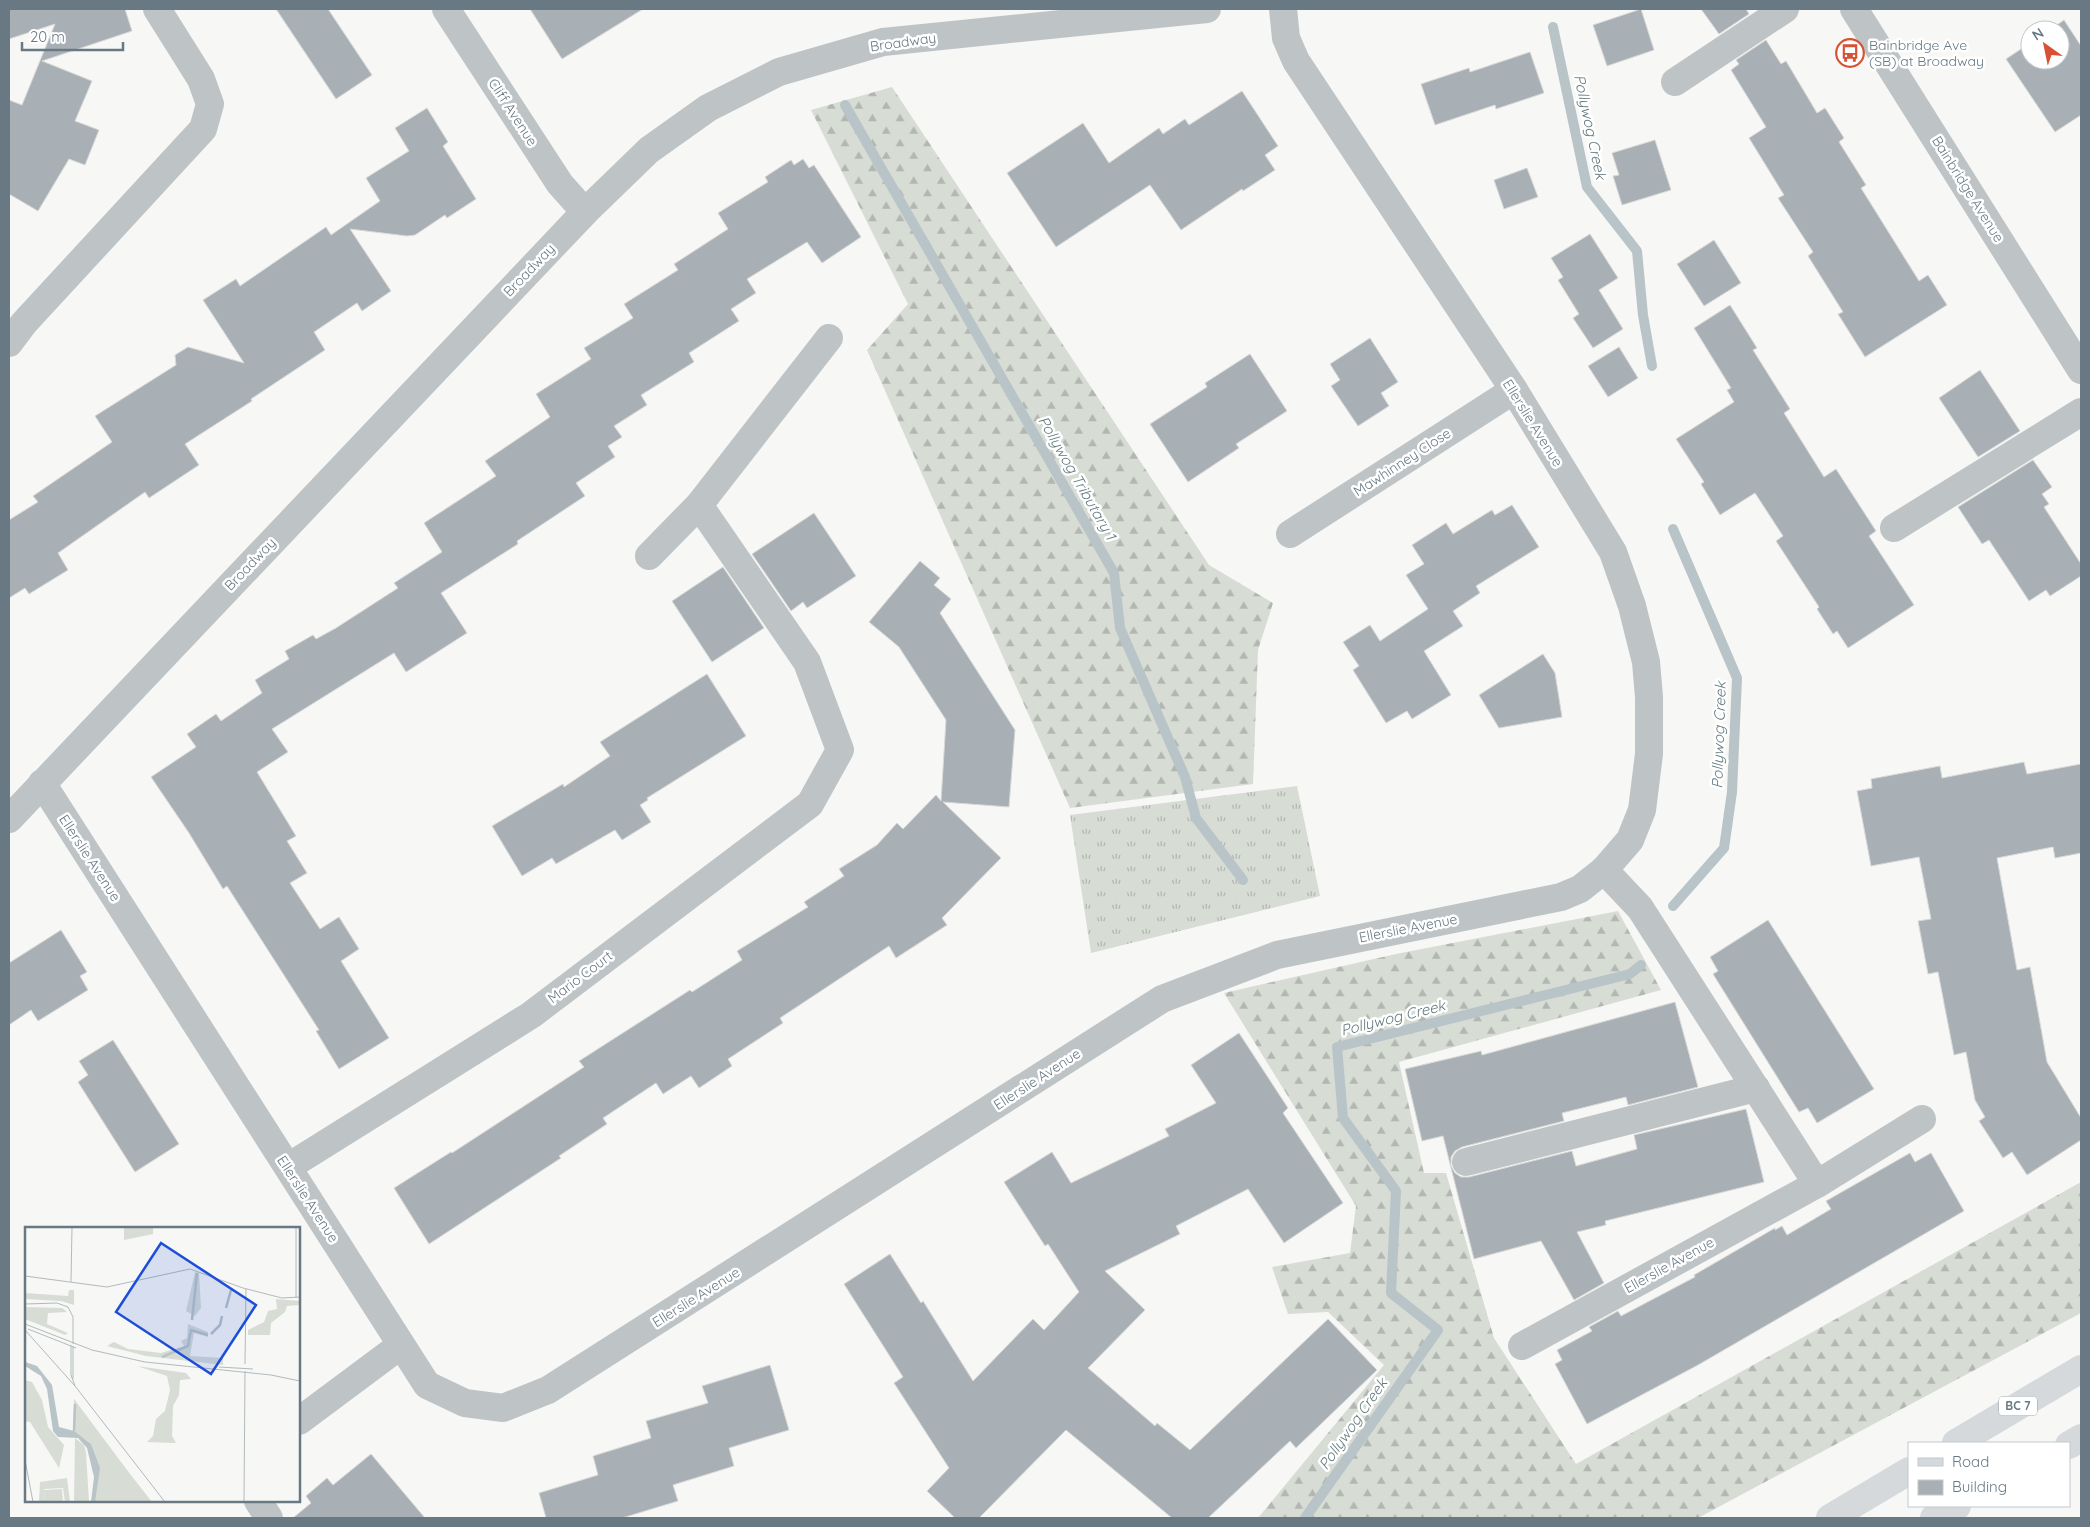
<svg xmlns="http://www.w3.org/2000/svg" width="2090" height="1527" font-family="Quicksand,sans-serif">
<defs>
<pattern id="grass-tufts" width="24" height="20" patternUnits="userSpaceOnUse" patternTransform="scale(1.25)"><rect width="24" height="20" fill="#d7dcd4"/><path d="M3 7l-1-3M5 7V3M7 7l1-3M15 17l-1-3M17 17v-4M19 17l1-3" fill="none" stroke="#b2b7b2"/></pattern>
<pattern id="forest-firs" width="22" height="20" patternUnits="userSpaceOnUse" patternTransform="scale(1.25)"><rect width="22" height="20" fill="#d7dcd4"/><path d="M5 1l3.5 6h-7zM16 11l3.5 6h-7z" fill="#b2b7b2"/></pattern>
</defs>
<rect width="100%" height="100%" fill="#f7f7f5"/>
<polygon fill="url(#grass-tufts)" points="1297,786 1320,896 1091,953 1070,815"/>
<g fill="url(#forest-firs)">
<polygon points="892,87 1209,565 1273,603 1258,650 1253,784 1070,808 867,350 908,304 811,110"/>
<polygon points="1618,911 1661,990 1399,1062 1424,1173 1446,1173 1494,1338 1576,1464 2081,1182 2081,1313 1698,1518 1258,1518 1384,1365 1328,1312 1288,1314 1272,1267 1350,1253 1356,1206 1224,993 1396,954"/>
</g>
<g fill="none" stroke-linecap="round" stroke-linejoin="round">
<g stroke="#b8c4c8" stroke-width="10">
<polyline points="1553,27 1587,187 1637,251 1643,315 1652,366"/>
<polyline points="845,105 1114,573 1120,628 1185,777 1196,818 1243,880"/>
<polyline points="1673,529 1737,678 1732,792 1724,848 1673,906"/>
<polyline points="1305,1518 1438,1330 1391,1293 1396,1191 1343,1118 1337,1047 1630,974 1641,965"/>
</g>
</g>
<g fill="#a8b0b5" stroke="#d9d9d7">
<polygon points="9,9 125,9 132,31 42,61 92,81 75,121 99,130 85,165 69,159 38,211 9,194 9,100 22,105 55,24 9,39"/>
<polygon points="276,9 328,9 372,75 336,99"/>
<polygon points="530,9 643,9 562,59"/>
<polygon points="1641,9 1654,50 1607,66 1593,25"/>
<polygon points="1701,9 1746,9 1749,14 1719,34"/>
<polygon points="2064,20 2081,46 2081,115 2055,132 2006,59 2030,43 2030,60 2060,60 2060,30 2050,30"/>
<polygon points="1766,40 1781,64 1786,61 1817,113 1825,108 1844,138 1839,142 1866,185 1861,188 1919,281 1928,275 1947,305 1865,357 1838,314 1843,312 1808,256 1813,252 1778,198 1784,195 1749,138 1766,127 1731,70 1739,64 1736,60"/>
<polygon points="1530,52 1544,93 1496,109 1495,105 1435,125 1421,84 1469,68 1470,72"/>
<polygon points="1242,91 1278,146 1265,155 1275,170 1243,191 1242,189 1181,230 1150,185 1056,247 1007,173 1083,123 1109,163 1159,128 1163,134 1185,119 1189,125"/>
<polygon points="427,108 448,142 443,146 476,199 447,218 445,215 415,235 407,236 350,229 391,291 362,311 357,303 314,332 325,350 251,399 252,401 185,444 199,465 149,498 145,492 58,553 68,570 29,594 25,588 9,598 9,520 38,502 33,496 112,442 95,416 176,365 175,355 188,347 244,363 203,300 236,279 240,286 326,227 331,235 380,201 366,178 409,151 395,128"/>
<polygon points="1655,140 1671,190 1622,205 1613,176 1619,175 1612,153"/>
<polygon points="803,159 809,168 814,165 861,237 822,263 807,242 747,279 756,293 731,309 739,321 689,353 694,362 641,395 647,405 614,426 622,437 608,446 615,457 576,483 585,496 517,541 518,544 441,593 467,633 406,672 394,653 272,729 288,752 257,772 296,836 287,841 307,873 290,883 320,929 339,917 359,949 341,961 389,1038 339,1069 316,1031 319,1030 227,886 223,889 189,833 151,777 196,747 187,734 216,714 221,721 262,693 255,680 289,659 285,651 313,635 316,639 336,628 398,588 394,583 442,552 424,523 496,476 485,461 550,417 536,394 591,359 584,348 633,318 624,304 678,270 674,264 728,229 718,213 768,182 765,177 791,160 794,165"/>
<polygon points="1527,168 1538,197 1504,209 1494,180"/>
<polygon points="1590,234 1618,278 1599,290 1623,329 1593,348 1573,318 1579,314 1558,280 1563,277 1551,258"/>
<polygon points="1714,240 1741,283 1704,306 1677,264"/>
<polygon points="1730,305 1757,348 1753,350 1790,409 1784,413 1824,477 1836,469 1876,531 1869,536 1914,605 1848,648 1837,631 1833,634 1817,609 1819,607 1776,541 1783,536 1755,493 1720,515 1701,484 1704,482 1676,439 1734,402 1727,390 1731,388 1694,328"/>
<polygon points="1370,338 1398,382 1381,393 1389,406 1358,426 1331,386 1340,380 1330,364"/>
<polygon points="1619,347 1638,378 1608,397 1588,366"/>
<polygon points="1250,354 1287,411 1236,444 1239,448 1188,482 1150,424 1207,387 1205,383"/>
<polygon points="1980,370 2020,431 1978,457 1939,398"/>
<polygon points="2033,460 2052,487 2042,494 2049,504 2044,507 2081,564 2081,576 2050,596 2046,590 2029,601 1989,540 1982,544 1958,507"/>
<polygon points="1512,505 1539,547 1476,586 1480,593 1453,611 1463,626 1424,651 1451,695 1412,719 1407,711 1386,723 1353,670 1359,666 1343,642 1370,625 1380,641 1428,609 1406,575 1424,564 1412,545 1446,523 1453,534 1492,510 1495,515"/>
<polygon points="814,513 856,576 807,608 803,602 791,611 752,554"/>
<polygon points="920,561 940,578 934,585 951,599 940,613 1015,730 1009,807 943,802 1001,858 942,918 947,925 896,958 889,946 780,1018 783,1023 728,1059 732,1066 699,1088 691,1076 663,1094 656,1083 603,1118 607,1124 559,1156 561,1158 429,1244 394,1188 451,1152 452,1153 584,1067 579,1061 690,990 692,992 742,960 737,951 808,907 804,902 844,876 839,869 877,845 897,823 903,829 936,795 941,801 946,720 899,647 869,622"/>
<polygon points="723,567 764,628 712,662 672,601"/>
<polygon points="1543,654 1555,673 1562,717 1499,728 1479,695"/>
<polygon points="707,674 746,736 647,798 648,800 640,805 651,822 622,840 615,830 556,864 552,858 522,876 492,826 563,784 564,787 610,756 600,742"/>
<polygon points="2024,762 2027,774 2081,764 2081,853 2055,858 2053,847 1997,858 2017,970 2030,967 2047,1062 2081,1118 2081,1140 2027,1175 2012,1152 2003,1158 1979,1121 1985,1117 1975,1100 1966,1052 1954,1055 1938,972 1928,974 1918,921 1931,919 1919,857 1871,866 1857,791 1872,788 1871,779 1940,766 1942,778"/>
<polygon points="1768,920 1874,1089 1817,1123 1808,1108 1799,1112 1713,974 1718,971 1710,957"/>
<polygon points="61,930 87,972 80,976 88,990 38,1021 31,1010 9,1025 9,963"/>
<polygon points="1675,1002 1698,1087 1628,1105 1626,1097 1562,1113 1564,1121 1462,1147 1455,1151 1451,1157 1451,1166 1455,1173 1461,1177 1469,1177 1572,1151 1576,1166 1637,1149 1634,1135 1746,1109 1764,1182 1605,1221 1606,1225 1577,1232 1604,1283 1574,1300 1541,1241 1474,1259 1443,1136 1422,1141 1405,1069 1481,1051 1482,1055"/>
<polygon points="1239,1033 1288,1108 1283,1113 1343,1203 1284,1243 1248,1189 1176,1226 1180,1234 1105,1271 1145,1310 1088,1368 1155,1426 1157,1423 1190,1450 1328,1319 1377,1370 1296,1448 1290,1441 1208,1518 1172,1518 1066,1430 979,1518 955,1518 927,1491 949,1468 894,1383 903,1377 844,1284 890,1254 921,1303 923,1301 973,1381 1033,1319 1044,1330 1079,1292 1048,1244 1045,1246 1004,1182 1052,1152 1071,1183 1169,1136 1165,1129 1216,1103 1191,1065"/>
<polygon points="113,1040 179,1144 135,1172 78,1082 88,1075 79,1061"/>
<polygon points="1910,1153 1915,1162 1931,1153 1964,1211 1698,1365 1587,1424 1555,1364 1562,1360 1557,1350 1592,1331 1589,1327 1618,1311 1621,1316 1695,1277 1694,1275 1775,1228 1775,1230 1782,1226 1787,1235 1831,1209 1826,1201"/>
<polygon points="770,1365 789,1430 729,1448 734,1466 673,1485 678,1501 622,1518 546,1518 539,1493 598,1475 593,1456 651,1438 646,1421 708,1403 702,1386"/>
<polygon points="371,1454 425,1518 293,1518 311,1503 306,1496 327,1478 333,1485"/>
</g>
<g fill="none" stroke-linecap="round" stroke-linejoin="round">
<g stroke="#bec3c6" stroke-width="28">
<polyline points="446,9 560,184 585,212"/>
<polyline points="1854,9 2081,370"/>
<polyline points="1675,82 1785,9"/>
<polyline points="9,343 24,323 203,129 210,104 201,79 157,9"/>
<polyline points="1894,528 2081,412"/>
<polyline points="1290,534 1514,390"/>
<polyline points="649,556 699,505"/>
<polyline points="42,783 427,1385 465,1403 503,1408 548,1390 1162,999 1277,955 1561,897 1580,889 1604,870 1630,840 1642,810 1649,754 1649,697 1646,662 1632,606 1613,552 1514,390 1296,61 1286,38 1283,9"/>
<polyline points="9,819 585,212 649,150 708,108 779,72 883,42 1207,9"/>
<polyline points="1604,870 1640,908 1817,1184"/>
<polyline points="1466,1162 1756,1088"/>
<polyline points="288,1167 531,1015 810,804 840,750 807,662 699,505 829,338"/>
<polyline points="1522,1346 1817,1184 1922,1119"/>
<polyline points="299,1421 401,1345"/>
<polyline points="258,1501 269,1518"/>
</g>
<g stroke="#d5d9dc" stroke-width="28">
<polyline points="1956,1443 2081,1369"/>
<polyline points="2069,1445 2081,1438"/>
<polyline points="1830,1518 1909,1471"/>
<polyline points="1934,1518 1957,1506"/>
</g>
</g>
<defs>
<symbol id="bus-ring" viewBox="-11 -11 22 22"><circle r="9.5" fill="#fff" stroke="#d85134" stroke-width="1.5"/><path d="M-5-6H5V4H4V6H2V4H-2V6H-4V4H-5ZM-3.5-4V0h7V-4ZM-3.5 1.2v1.5H-2V1.2ZM2 1.2v1.5H3.5V1.2Z" fill="#d85134"/></symbol>
</defs>
<g fill-rule="evenodd">
<use href="#bus-ring" x="1834" y="37" width="32" height="32"/>
</g>
<g text-anchor="middle" stroke-width="5" stroke-linejoin="round" paint-order="stroke">
<rect fill="#fff" stroke="#95a1a9" stroke-width="1" x="1999" y="1396.5" width="38" height="19" rx="4"/>
<g font-size="12" font-weight="bold" fill="#687984">
<text x="2018" y="1410">BC 7</text>
</g>
<g font-size="14" fill="#687984" stroke="#fff">
<text transform="translate(903 42) rotate(-8)" y="5">Broadway</text>
<text transform="translate(513 112) rotate(57)" y="5">Cliff Avenue</text>
<text transform="translate(1968 189) rotate(58)" y="5">Bainbridge Avenue</text>
<text transform="translate(529 270) rotate(-46)" y="5">Broadway</text>
<text transform="translate(1533 423) rotate(58)" y="5">Ellerslie Avenue</text>
<text transform="translate(1402 462) rotate(-33)" y="5">Mawhinney Close</text>
<text transform="translate(250 564) rotate(-46)" y="5">Broadway</text>
<text transform="translate(90 858) rotate(57)" y="5">Ellerslie Avenue</text>
<text transform="translate(1408 928) rotate(-11)" y="5">Ellerslie Avenue</text>
<text transform="translate(580 977) rotate(-37)" y="5">Mario Court</text>
<text transform="translate(1037 1079) rotate(-33)" y="5">Ellerslie Avenue</text>
<text transform="translate(308 1199) rotate(57)" y="5">Ellerslie Avenue</text>
<text transform="translate(1669 1265) rotate(-29)" y="5">Ellerslie Avenue</text>
<text transform="translate(696 1297) rotate(-32)" y="5">Ellerslie Avenue</text>
</g>
<g font-size="14" fill="#687984" stroke="#fff" text-anchor="start">
<text x="1869" y="50">Bainbridge Ave<tspan x="1869" dy="16">(SB) at Broadway</tspan></text>
</g>
<g font-size="15" font-style="italic" fill="#647a7f" stroke="#fff">
<text transform="translate(1590 127) rotate(78)" y="5">Pollywog Creek</text>
<text transform="translate(1077 478) rotate(60)" y="5">Pollywog Tributary 1</text>
<text transform="translate(1719 735) rotate(-88)" y="5">Pollywog Creek</text>
<text transform="translate(1393 1018) rotate(-14)" y="5">Pollywog Creek</text>
<text transform="translate(1353 1424) rotate(-55)" y="5">Pollywog Creek</text>
</g>
</g>
<g transform="translate(25 1227)">
<rect width="275" height="275" fill="#f7f7f5"/>
<path d="M0,80L37,81L42,85L23,86L22,97L43,106L40,108L0,92Z" fill="#d7dcd4"/>
<path d="M170,45L174,46L176,81L170,89L161,84ZM44,63H49V78L36,74L0,72V66L43,69ZM251,72L275,74V78L262,79L260,85L246,96L245,108H223V103L239,95L243,84L252,82ZM163,97L183,105V110L169,106L165,129L198,131V138L121,129L82,119L89,115L103,122L136,126L159,119L156,114L162,111ZM112,139L161,146L166,152L155,153L154,168L148,179L147,209L151,216L122,215L128,209L131,192L140,184L145,163L142,149ZM0,153L7,155L17,173L23,200L39,218L34,241L5,195L0,194ZM50,211L59,218L61,226L64,275H49ZM42,251L45,275H40L38,261L19,262L20,275H14L15,255Z" fill="#d7dcd4"/>
<path d="M99,0H128V7L99,13ZM49,172L105,247L127,275H69L73,243L64,215L48,205ZM37,262L38,275H20L19,263Z" fill="#d7dcd4"/>
<path d="M0,135L12,139L27,158L34,200L49,204L66,217L75,241L70,275H66L69,250L62,221L53,211L33,210L28,204L22,162L16,149L0,139Z" fill="#b8c4c8"/>
<path fill="none" stroke="#b8c4c8" stroke-width="2.5" d="M201,81L206,63M167,93L172,46M186,107L195,98L197,89M137,130L163,119L166,103L183,108M49,204L50,177"/>
<path fill="none" stroke="#b1babe" stroke-width="1" d="M0,49L82,60L165,42L218,61L257,71L275,70M46,55L47,0M271,71V0M0,77L32,76L43,80L48,90V117M0,97L67,123L120,135L246,148L275,154M3,102L51,121M0,103L50,159M46,118V148L50,159L140,275M220,137L221,62M194,140L228,142M48,152V119M0,233L8,275M219,275L220,144"/>
<path fill="#1d4ed8" fill-opacity="0.15" stroke="#1d4ed8" stroke-width="2.5" d="M136,16L231,78L186,147L91,85Z"/>
<rect width="275" height="275" fill="none" stroke="#687984" stroke-width="2.5"/>
</g>
<rect width="2090" height="1527" fill="none" stroke="#687984" stroke-width="20"/>
<rect x="1908" y="1442" width="162" height="65" fill="#ffffff" stroke="#c3c9ce"/>
<rect x="1918" y="1458" width="25" height="8" fill="#d5d9dc" stroke="#c3c9ce"/>
<text x="1952" y="1467" font-size="15" fill="#687984">Road</text>
<rect x="1918" y="1480" width="25" height="15" fill="#a8b0b5" stroke="#c3c9ce"/>
<text x="1952" y="1492" font-size="15" fill="#687984">Building</text>
<g transform="translate(2045 45) rotate(327)"><circle r="24" fill="#ffffff" stroke="#c3c9ce"/>
<path d="M0-4L9 19L0 12L-9 19Z" fill="#d85134"/>
<text y="-8" font-size="14" font-weight="bold" text-anchor="middle" fill="#687984">N</text>
</g>
<path d="M22 42v8h101v-8" fill="none" stroke="#687984" stroke-width="2.5"/>
<text x="30" y="42" font-size="15" fill="#687984" stroke="#ffffff" stroke-width="4" paint-order="stroke">20 m</text>
</svg>
